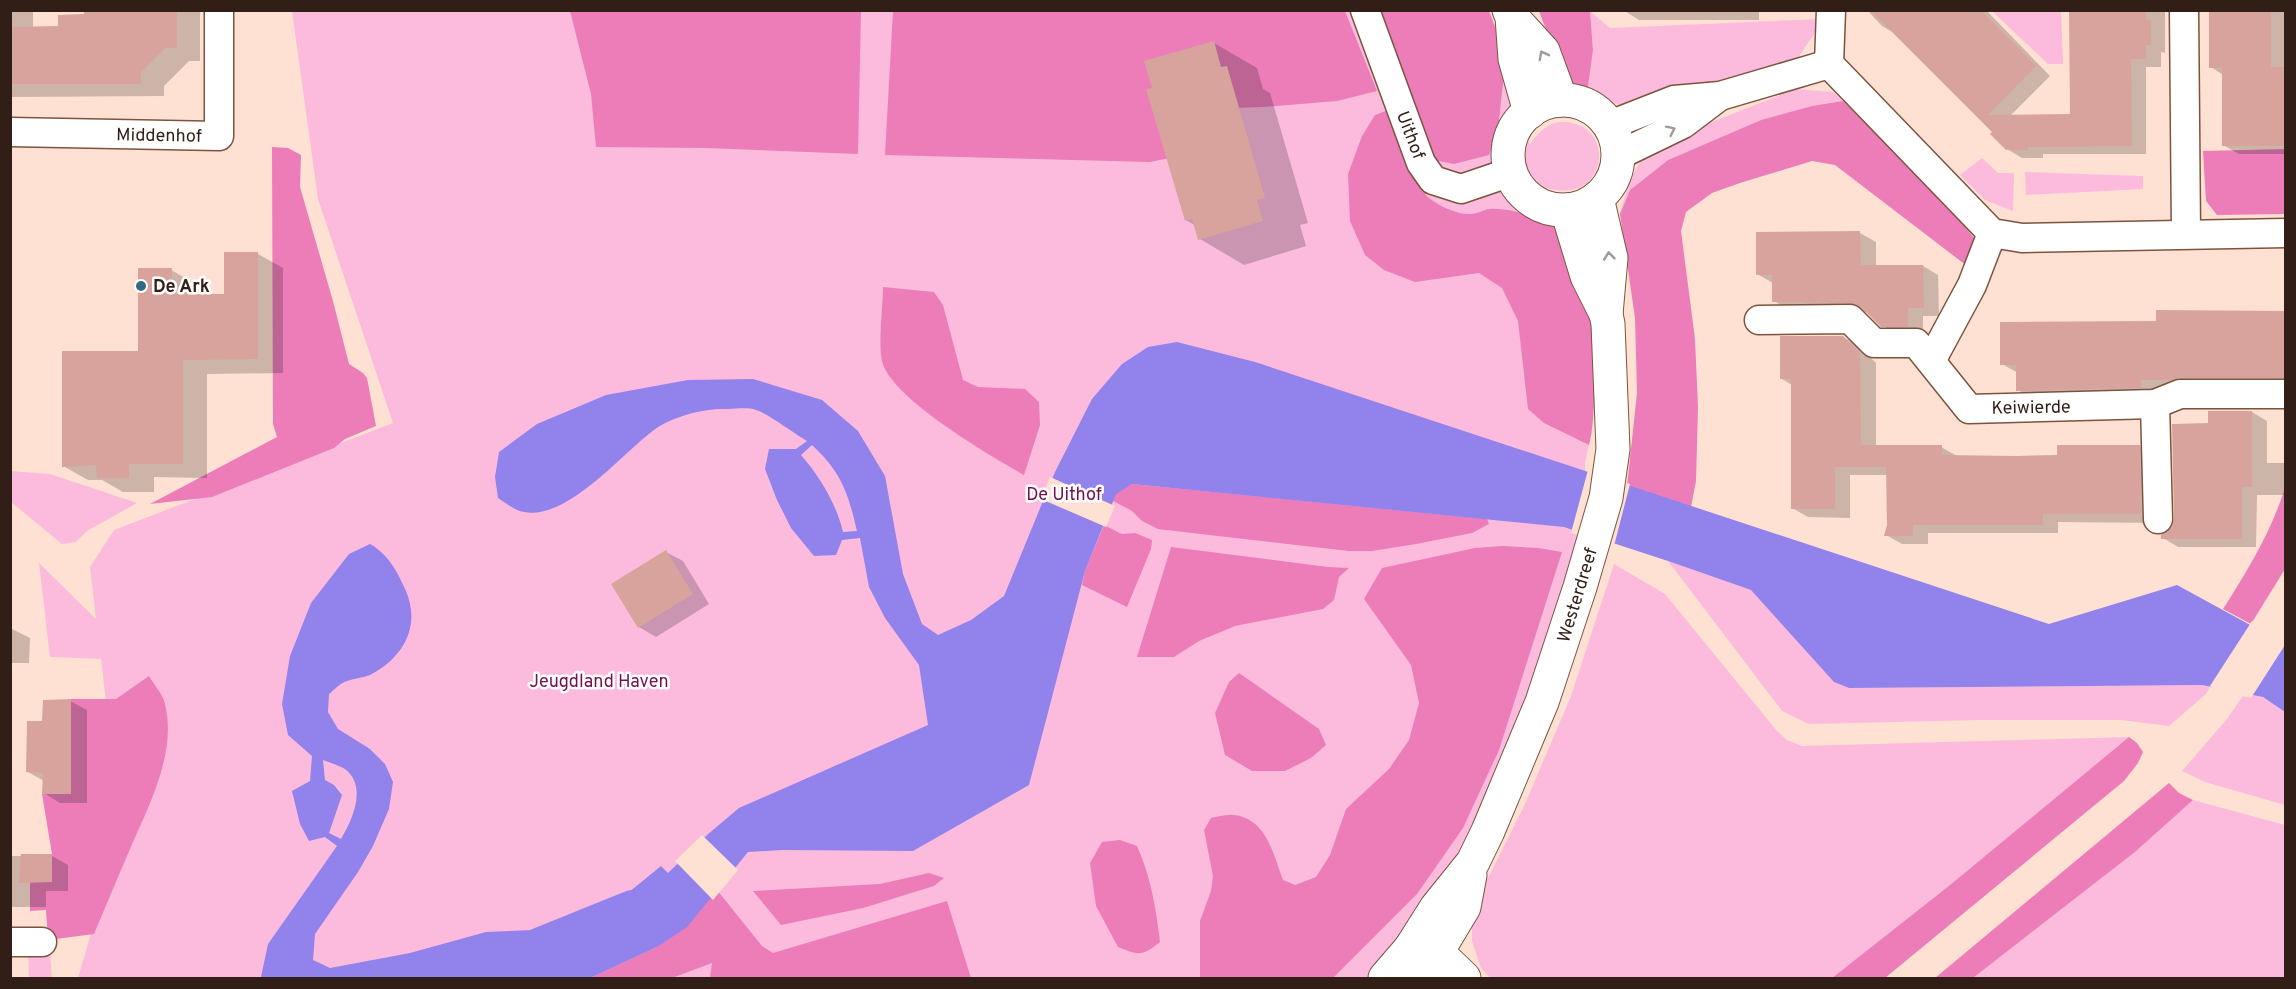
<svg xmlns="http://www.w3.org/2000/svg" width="2296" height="989" font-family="Overpass,sans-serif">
<rect width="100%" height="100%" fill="#ffe1d3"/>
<g fill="#fcbbdc">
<path d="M292,11H1480L1530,144C1541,130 1552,118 1572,123C1617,133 1604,205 1547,188L1559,219L1584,443L1589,445L1585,463L1586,564L1411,978H78L121,830L101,659L50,657L39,563L96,619L90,567L114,530L393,423L318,199Z"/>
<polygon points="1590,11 1610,28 1820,19 1814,34 1798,58 1720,84 1635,107 1615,104 1587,94 1593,50"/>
<polygon points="1992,11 2061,11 2063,64 2048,64"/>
<path d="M1796,89L1833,92L1843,101L1812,106L1761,120L1668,160L1630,190L1620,214C1629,182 1633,165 1658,143Z"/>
<polygon points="1982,158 1998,173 2014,173 2013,211 1985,200 1960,175"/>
<polygon points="2025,172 2143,176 2143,189 2026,195"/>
<polygon points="10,471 50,474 137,503 87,531 76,542 62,544 11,502"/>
<polygon points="1668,561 1751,590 1834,681 1849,688 2202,685 2210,687 2206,694 2169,726 2121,720 1980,720 1809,724 1782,711"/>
<polygon points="1614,564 1665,594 1777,731 1787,740 1802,746 2129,737 1950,885 1832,978 1490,978 1481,968 1472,941 1472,910 1525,804 1571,696"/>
<polygon points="2245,693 2263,697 2285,712 2285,805 2205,782 2182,771 2227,719"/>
<polygon points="2193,800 2285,825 2285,978 1973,978 2135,852"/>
<polygon points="28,953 50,954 52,978 29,978"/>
</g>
<g fill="#ec7db9">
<polygon points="570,11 861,11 858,154 706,148 596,147 591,94"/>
<polygon points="893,11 1345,11 1377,91 1337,101 1264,107 1231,108 1170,158 1150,162 885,155"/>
<polygon points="1378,11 1489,11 1506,55 1498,129 1489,155 1454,164 1429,159"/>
<polygon points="1539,11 1590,11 1593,50 1587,94 1563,75"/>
<polygon points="1843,101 1949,206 1974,238 1976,258 1971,269 1835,165 1812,161 1740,183 1712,193 1686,212 1681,231 1695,339 1698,407 1696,481 1691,507 1627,486 1637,393 1635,318 1620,214 1630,190 1668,160 1761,120 1812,106"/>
<path d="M1388,110C1396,129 1414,186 1429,198C1439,206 1458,215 1471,214C1477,214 1483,210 1489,209C1511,207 1541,219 1560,229C1569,255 1583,285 1589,312C1595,340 1597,418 1589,445L1544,423L1528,409L1518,321L1502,288L1479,273L1415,282L1384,270L1365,255L1350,221L1348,174L1362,136L1375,115Z"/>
<polygon points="272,147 288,148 301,155 300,187 333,301 349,364 363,373 367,378 376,426 345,439 334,448 212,497 150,504 277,437 273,424"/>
<polygon points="2285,149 2285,214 2217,215 2206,201 2203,151"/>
<path d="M883,287L934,292L943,305L963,380L978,387L1025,389L1039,402L1040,425L1024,475C991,456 890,398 882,361C878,345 883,306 883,287Z"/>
<polygon points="1132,484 1487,519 1489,524 1472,533 1416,544 1372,551 1349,551 1158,529 1142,521 1132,511 1113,501 1116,493"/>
<path d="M2285,488V569L2251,624L2223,609C2248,570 2271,532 2285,488Z"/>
<polygon points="1104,525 1122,534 1135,533 1152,540 1151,549 1127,607 1082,585 1085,571"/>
<path d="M1502,546L1538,548L1562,552L1499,750L1463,828L1417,894L1333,978H1200V921L1211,891L1213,876L1204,830L1211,818C1218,817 1227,814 1234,815C1267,819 1273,854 1283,880L1295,885L1316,877L1330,855L1346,809L1389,769L1409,740L1419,703L1411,665L1364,599L1382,568L1475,548Z"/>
<polygon points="1171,547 1328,567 1349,568 1339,577 1334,600 1323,609 1235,626 1199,641 1174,657 1137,657"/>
<polygon points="1239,673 1319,729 1326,745 1311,758 1285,771 1252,771 1225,755 1215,713 1229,682"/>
<path d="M149,676C154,685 163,694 165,704C177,753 149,805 130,849C118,877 106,905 94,934L48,940L46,910L30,911V879L38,882H52V854L42,794H71V699H116Z"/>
<polygon points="2129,737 2137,743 2143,752 2138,763 2124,781 1885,978 1832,978 1950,885"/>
<polygon points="2169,783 2179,793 2193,800 2135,852 1973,978 1935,978"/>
<path d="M1120,840L1137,846C1151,877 1156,909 1160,942C1142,957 1138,955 1118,947L1096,906L1090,863L1102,842Z"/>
<polygon points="929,873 944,878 934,886 863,908 781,925 753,891 880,884"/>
<polygon points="717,890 762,946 773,953 947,901 971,978 710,978 712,963 672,978 590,978 657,947"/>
</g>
<path fill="#9182ec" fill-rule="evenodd" d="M1177,342L1255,362L2049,624L2177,585L2285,644V712L2263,697L2202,685L1849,688L1834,682L1751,590L1668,561L1564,527L1132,484L1116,494L1085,571L1029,785L913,851L782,850L748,852L687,927L657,947L590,978H257L261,977L268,944L337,846L325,837L309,841L300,824L292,791L310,781L312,756L288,735L282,704L290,656L311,603L349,554L370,544C389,555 397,571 406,591C421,627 403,658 370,675C363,678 355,678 347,681C340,683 334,690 329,694L328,712L338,729L370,749L385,764L393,782L389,809L373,846L358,872L315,934L313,960L330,968L410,953L486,932L585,928L661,866L668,873L707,835L739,808L928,725L919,665L885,618L869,587L860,538L842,540L836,555L814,556L791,528L777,500L765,469L769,449H796L807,441C795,434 767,413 756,410C748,407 737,409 728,409C705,408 678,415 658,427C623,451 563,528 517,510C511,507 504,502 498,498L495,477L499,452L537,424L606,395L688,380L753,379L822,400L858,431L885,476L903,574L922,624L938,635L971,620L1004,596L1055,472L1092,399L1122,364L1148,347ZM812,445C842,473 848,493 857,531L843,532C836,503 820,477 801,455ZM323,760C330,763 339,765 345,769C368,787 352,820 341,839L329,833L342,795L334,785L325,780Z"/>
<g fill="#ffe1d3">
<polygon points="1588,470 1630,484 1614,546 1571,533"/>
<polygon points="1050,477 1115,506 1106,527 1041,499"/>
<polygon points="2252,621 2286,640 2285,645 2251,698 2221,692 2210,686"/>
<polygon points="702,835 738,870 713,900 675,861"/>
</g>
<g fill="#0003">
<polygon points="10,10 33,10 33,28 59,28 86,16 86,10 200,10 200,61 189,61 164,86 164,96 10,97"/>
<polygon points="1623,10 1759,10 1759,20 1639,20"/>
<polygon points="1867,10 1986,10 2050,76 2010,116 2072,116 2070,10 2165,10 2165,53 2161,52 2161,67 2146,67 2146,154 2043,154 2043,158 2022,158 2007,149 1994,132 1896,34 1882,26"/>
<polygon points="2210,10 2286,10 2286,154 2239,154 2223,145 2223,75 2211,67"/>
<polygon points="1214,43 1257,68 1263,89 1270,93 1308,223 1300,225 1306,246 1244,265 1200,239 1196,226 1186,220 1154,89"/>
<polygon points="1860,233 1876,242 1876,266 1923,266 1938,275 1939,316 1923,316 1923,335 1898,335 1882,325 1867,312 1789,310 1774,301 1773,283 1757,274"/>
<polygon points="226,254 258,254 283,268 283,373 207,374 207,478 154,477 154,492 123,492 102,480 88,480 63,466 139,352 171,270 196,284 196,296 226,296"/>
<polygon points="2286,312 2286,386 2157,396 2033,399 2018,390 2018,373 2002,364 2157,322"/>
<rect x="10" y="317" width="2" height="50"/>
<polygon points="1843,337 1859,346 1876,363 1876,447 1941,447 1957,456 2059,457 2139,446 2155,455 2157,523 2058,522 2058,533 1928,533 1928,544 1902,544 1886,535 1889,525 1888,475 1850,475 1850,518 1808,517 1792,508 1792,385 1782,379"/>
<polygon points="2252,412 2267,421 2267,463 2286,463 2286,495 2257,495 2256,547 2178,547 2163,538 2173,528 2210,425"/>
<polygon points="666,552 683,561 709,604 656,637 639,627 613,585"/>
<polygon points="10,628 30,638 29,663 10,663"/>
<polygon points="70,701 87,710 87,803 60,803 44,793 44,781 28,772 44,723"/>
<polygon points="10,856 52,856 68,865 68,891 46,891 46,907 10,907"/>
</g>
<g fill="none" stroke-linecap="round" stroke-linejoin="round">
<polyline stroke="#9182ec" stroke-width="30" points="538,943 632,905"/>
</g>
<g fill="#d8a39c">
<polygon points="84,10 177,10 177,48 165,48 141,72 141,84 10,84 12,27 58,26 58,15 84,14"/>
<polygon points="1870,10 1981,10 2036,66 1988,115 2070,114 2069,10 2146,10 2146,20 2151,20 2151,45 2146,45 2146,59 2131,59 2132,146 2028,147 2028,150 2006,150 1990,134 1992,132"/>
<polygon points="2209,10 2271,10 2271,67 2285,67 2285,146 2222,146 2222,68 2209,68"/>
<polygon points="1214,41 1221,67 1227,66 1265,198 1257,200 1263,221 1198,240 1192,219 1185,221 1146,89 1152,88 1144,61"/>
<polygon points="1860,231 1861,265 1923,265 1924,308 1908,308 1908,327 1881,327 1861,307 1850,303 1772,302 1772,275 1756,275 1756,232"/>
<polygon points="224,252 258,252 258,359 183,360 183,464 129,464 129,478 97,478 96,465 62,467 62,351 138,351 138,268 172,268 172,294 224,294"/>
<polygon points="2156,310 2286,311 2286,378 2180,378 2171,380 2141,380 2141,388 2016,391 2016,365 2000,365 2000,322 2156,321"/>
<polygon points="1780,336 1843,336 1860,353 1861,445 1942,445 1942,455 2016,456 2057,455 2057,445 2140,445 2141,514 2043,514 2043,525 1913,525 1913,536 1884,536 1887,525 1886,467 1835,467 1835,509 1791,509 1791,379 1780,379"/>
<polygon points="2208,411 2252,411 2252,487 2242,487 2242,539 2161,539 2161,535 2172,527 2174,519 2172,424 2208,423"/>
<polygon points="666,550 693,594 638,628 611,584"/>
<polygon points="71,699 71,794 42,794 43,773 26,772 27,721 42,721 43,700"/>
<polygon points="21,854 52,854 52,882 19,883"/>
</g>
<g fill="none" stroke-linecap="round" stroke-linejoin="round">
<defs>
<g id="minor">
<polyline points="1365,10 1421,163 1433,180 1461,189 1511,172"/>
<polyline points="2184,10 2186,234"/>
<polyline points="1829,64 1831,10"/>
<polyline points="1610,125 1674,100 1720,96 1829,64 1992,233 2022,238 2286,233"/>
<polyline points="10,132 219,136 219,10"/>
<polyline points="1619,155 1683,124 1720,96"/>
<polyline points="1759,320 1850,319 1874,343 1916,343 1969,409 2155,404 2180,394 2286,394"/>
<polyline points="1931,361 1972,285 1992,233"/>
<polyline points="2155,404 2158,519"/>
<polyline points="10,942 42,942"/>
</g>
<polyline id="tertiary" points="1410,951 1410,949 1437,952 1464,978"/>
<g id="secondary">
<polyline points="1509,10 1512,17 1515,59 1530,112"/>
<polyline points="1512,17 1543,51 1561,100"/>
<circle cx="1563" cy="155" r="55"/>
<polyline points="1597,198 1611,258 1606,314"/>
<polyline points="1385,978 1410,949 1436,908 1473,862 1488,831 1542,702 1580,587 1606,498 1613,449 1608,324 1606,314 1587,276 1567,210"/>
<polyline points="1418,978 1437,952 1464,907 1470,875"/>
</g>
</defs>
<use href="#minor" stroke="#7d533e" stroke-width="31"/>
<use href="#tertiary" stroke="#7d533e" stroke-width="35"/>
<use href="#secondary" stroke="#7d533e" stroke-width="35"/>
<use href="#minor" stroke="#fff" stroke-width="28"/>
<use href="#tertiary" stroke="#fff" stroke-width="33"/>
<use href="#secondary" stroke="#fff" stroke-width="33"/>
</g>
<defs><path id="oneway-chevron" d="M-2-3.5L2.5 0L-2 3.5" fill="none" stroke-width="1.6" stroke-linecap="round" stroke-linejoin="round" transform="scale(1.5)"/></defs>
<g stroke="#a29a97">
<use href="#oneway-chevron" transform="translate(1543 55) rotate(-118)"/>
<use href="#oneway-chevron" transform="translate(1671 130) rotate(-26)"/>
<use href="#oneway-chevron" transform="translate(1609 256) rotate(-96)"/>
</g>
<circle fill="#306b83" stroke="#fff" stroke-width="2" cx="141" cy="286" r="6"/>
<g text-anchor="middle" stroke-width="5" stroke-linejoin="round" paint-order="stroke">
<g font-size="18" fill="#311f17" stroke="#fff">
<text transform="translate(159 135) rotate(1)" y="6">Middenhof</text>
<text transform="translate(1411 135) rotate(69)" y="6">Uithof</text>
<text transform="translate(2031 407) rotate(-1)" y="6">Keiwierde</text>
<text transform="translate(1577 595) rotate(-73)" y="6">Westerdreef</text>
</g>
<g font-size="18" font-weight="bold" fill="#311f17" stroke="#fff" text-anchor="start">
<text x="153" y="292">De Ark</text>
</g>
<g font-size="18" fill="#740f50" stroke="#fff">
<text x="1064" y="500">De Uithof</text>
<text x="599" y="687">Jeugdland Haven</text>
</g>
</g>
<rect width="2296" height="989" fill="none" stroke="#311f17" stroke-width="24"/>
</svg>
